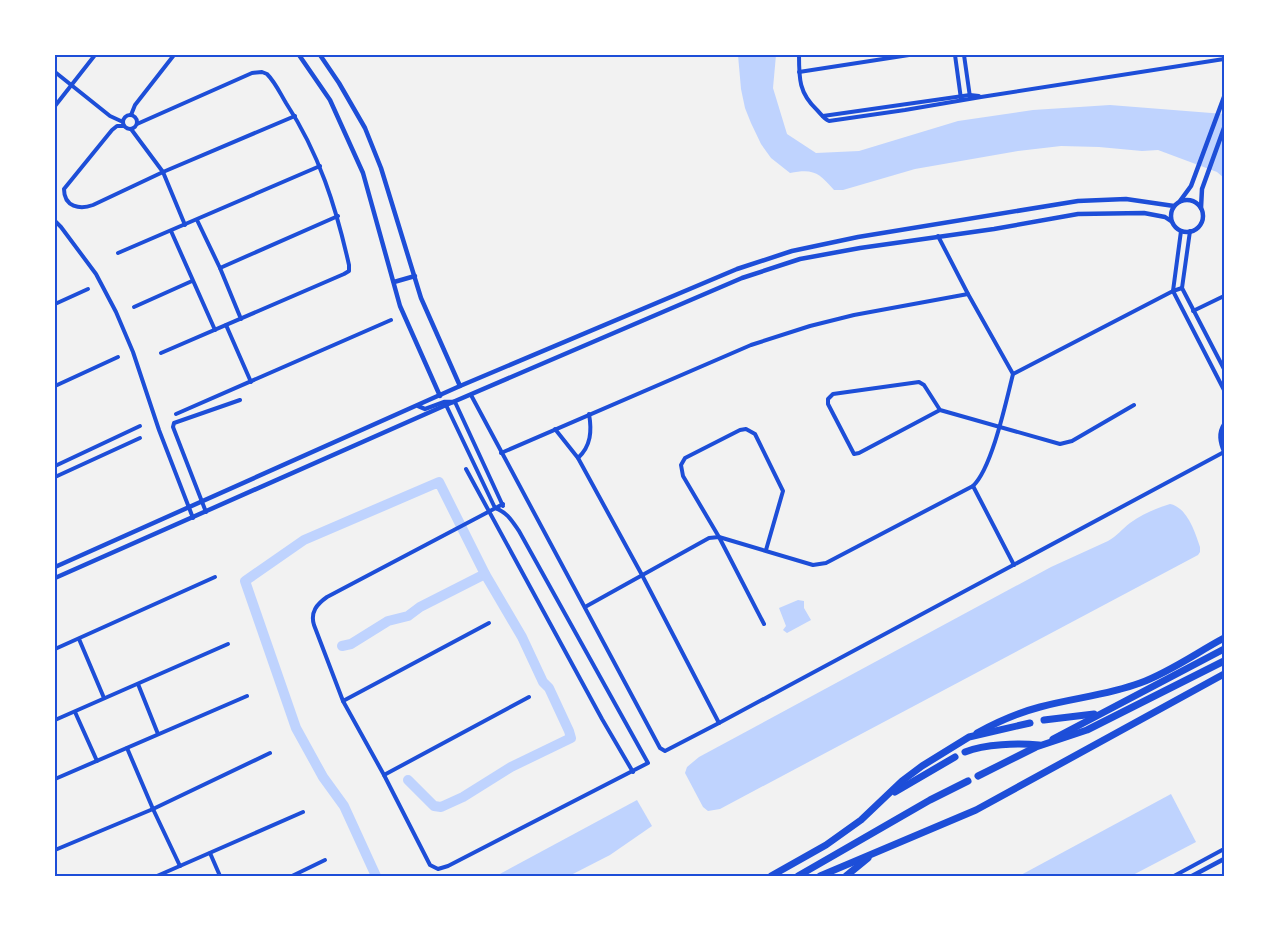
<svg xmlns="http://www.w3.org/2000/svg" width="1279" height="931" font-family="Lato,sans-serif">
<rect width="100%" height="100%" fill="#f2f2f2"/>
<g fill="#bfd3fe">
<path d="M738,55H776L773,88L787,134L816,153L859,151L958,121L1033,110L1110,105L1224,114V178L1217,172L1158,150L1142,151L1099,147L1061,146L1018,151L915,169L843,190H834C819,173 814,168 790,173L771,158L761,144L751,123L745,108L741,89Z"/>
<path d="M1170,504C1187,507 1195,532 1200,547V552L1198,555L720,809L708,811L703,807L685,773L687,767L699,757L1051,567L1108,541C1117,536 1122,529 1130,523C1141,515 1156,508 1170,504Z"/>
<polygon points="798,600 804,601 804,608 811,620 787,633 783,630 786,626 779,608"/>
<polygon points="1171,794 1196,842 1131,876 1019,876"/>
<polygon points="637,800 652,826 610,855 569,876 496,876"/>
</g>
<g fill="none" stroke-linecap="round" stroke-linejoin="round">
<g stroke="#bfd3fe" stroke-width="10">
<polyline points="342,646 351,644 388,621 408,616 420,607 485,574"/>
<polyline points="376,876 344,806 323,777 296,728 245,581 304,540 439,482 485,574 522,637 543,682 549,688 569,731 571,738 511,767 463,797 441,807 434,806 408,780"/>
</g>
<g stroke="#1d4ed8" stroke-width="4">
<path d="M799,55C799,79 799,93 817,110C821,114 824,119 829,121L905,110L981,97L1224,59"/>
<polyline points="955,55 961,99"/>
<polyline points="964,55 970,97"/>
<polyline points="55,72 110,116 123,122"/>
<polyline points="799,72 909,55"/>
<polyline points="55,106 95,55"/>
<circle cx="130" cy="122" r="7"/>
<polyline points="131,115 135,105 174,55"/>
<polyline points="823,116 970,95 979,96"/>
<path d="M137,124L252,73L262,72L267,74C275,82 280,93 286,103C319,153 336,207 349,265V271L344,274L161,353"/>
<path d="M124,126H117L112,130L64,189C64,207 80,210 93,205L163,172L295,116"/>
<polyline points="131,129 163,172 185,225"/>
<polyline points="197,220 220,268 241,319"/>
<polyline points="55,221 61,227 96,274 116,312 133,352 159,430 193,518"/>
<polyline points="171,231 215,330"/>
<polyline points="1181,231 1173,291 1224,390"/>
<polyline points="1190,231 1182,288 1224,369"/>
<polyline points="938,236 968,294 1013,374"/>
<polyline points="118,253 320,166"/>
<polyline points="220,268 338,216"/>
<polyline points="55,304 88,289"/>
<polyline points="134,307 192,281"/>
<polyline points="1193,311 1224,296"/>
<polyline points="226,325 251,382"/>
<polyline points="55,386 118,357"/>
<polyline points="471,395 660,748 665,751 719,723 1224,452"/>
<polyline points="455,402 503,506"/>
<path d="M446,405L495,508C507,512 512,521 519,531L648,763L448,866L438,869L430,865L384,775L343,701L314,625C310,612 317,604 327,597L490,511L503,504"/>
<polyline points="940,410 859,453 854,454 828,404 828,399 833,394 919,382 924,385 940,410 1060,444 1072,441 1134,405"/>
<polyline points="176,414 391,320"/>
<polyline points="555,429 578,458 642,575 719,723"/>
<path d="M1224,452C1220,442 1218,433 1224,424"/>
<polyline points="501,453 751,345 810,326 854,315 968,294"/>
<path d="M578,458C591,446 592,431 589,414"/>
<polyline points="55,466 140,426"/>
<polyline points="466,469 602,719 633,772"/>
<polyline points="55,477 140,438"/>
<polyline points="973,486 1014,565"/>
<polyline points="206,512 173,427 174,423 240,400"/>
<path d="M585,607L709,538L719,537L813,565L826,563L973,486C992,468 1006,402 1013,374L1173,291L1182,288"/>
<polyline points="764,624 719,537 683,476 681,465 685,458 740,430 746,429 755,434 783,491 766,550"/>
<polyline points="79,639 104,698"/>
<polyline points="55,649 215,577"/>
<polyline points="138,684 158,734"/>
<polyline points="343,701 489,623"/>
<polyline points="75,712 97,761"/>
<polyline points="55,720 228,644"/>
<polyline points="127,748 153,809 180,866"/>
<polyline points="384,775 529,697"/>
<polyline points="55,779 247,696"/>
<polyline points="55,850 153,809 270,753"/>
<polyline points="210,853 220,876"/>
<polyline points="157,876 303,812"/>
<polyline points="292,876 325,860"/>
<polyline points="1174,876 1224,849"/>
</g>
<g stroke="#1d4ed8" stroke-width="4.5">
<polyline points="299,55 330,100 363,173 400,306 440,396"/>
<polyline points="320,55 339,83 365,128 381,168 421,298 460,386"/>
<circle cx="1187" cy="216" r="16"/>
<polyline points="1180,201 1191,186 1224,97"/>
<polyline points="1201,208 1202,189 1224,128"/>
<polyline points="394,282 415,276"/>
<polyline points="418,406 425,409 444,402 454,402"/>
<polyline points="55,567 460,386 737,269 792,251 858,237 1078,201 1126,199 1174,206"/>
<polyline points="55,578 446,405 742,278 800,259 860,248 994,229 1078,214 1144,213 1165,217 1171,221"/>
<polyline points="1192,876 1224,859"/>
</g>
<g stroke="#1d4ed8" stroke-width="7">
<polyline points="1044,720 1094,714"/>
<path d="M977,733C997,722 1017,713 1040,707C1073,698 1108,695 1140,683C1170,672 1196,653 1224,638"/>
<polyline points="1053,739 1224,649"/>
<path d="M965,752C985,744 1018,743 1039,745"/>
<polyline points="978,776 1036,747 1087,730 1224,661"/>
<polyline points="895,792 955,757"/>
<polyline points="771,876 826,845 861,820 902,781 922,766 969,737 1030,723"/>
<polyline points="798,876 930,800 968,781"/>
<polyline points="820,876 976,810 1224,674"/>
<polyline points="846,876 868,858"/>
</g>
</g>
<rect width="1279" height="931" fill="none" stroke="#ffffff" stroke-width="112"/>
<rect x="56" y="56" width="1167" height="819" fill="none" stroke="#1d4ed8" stroke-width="2"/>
</svg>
